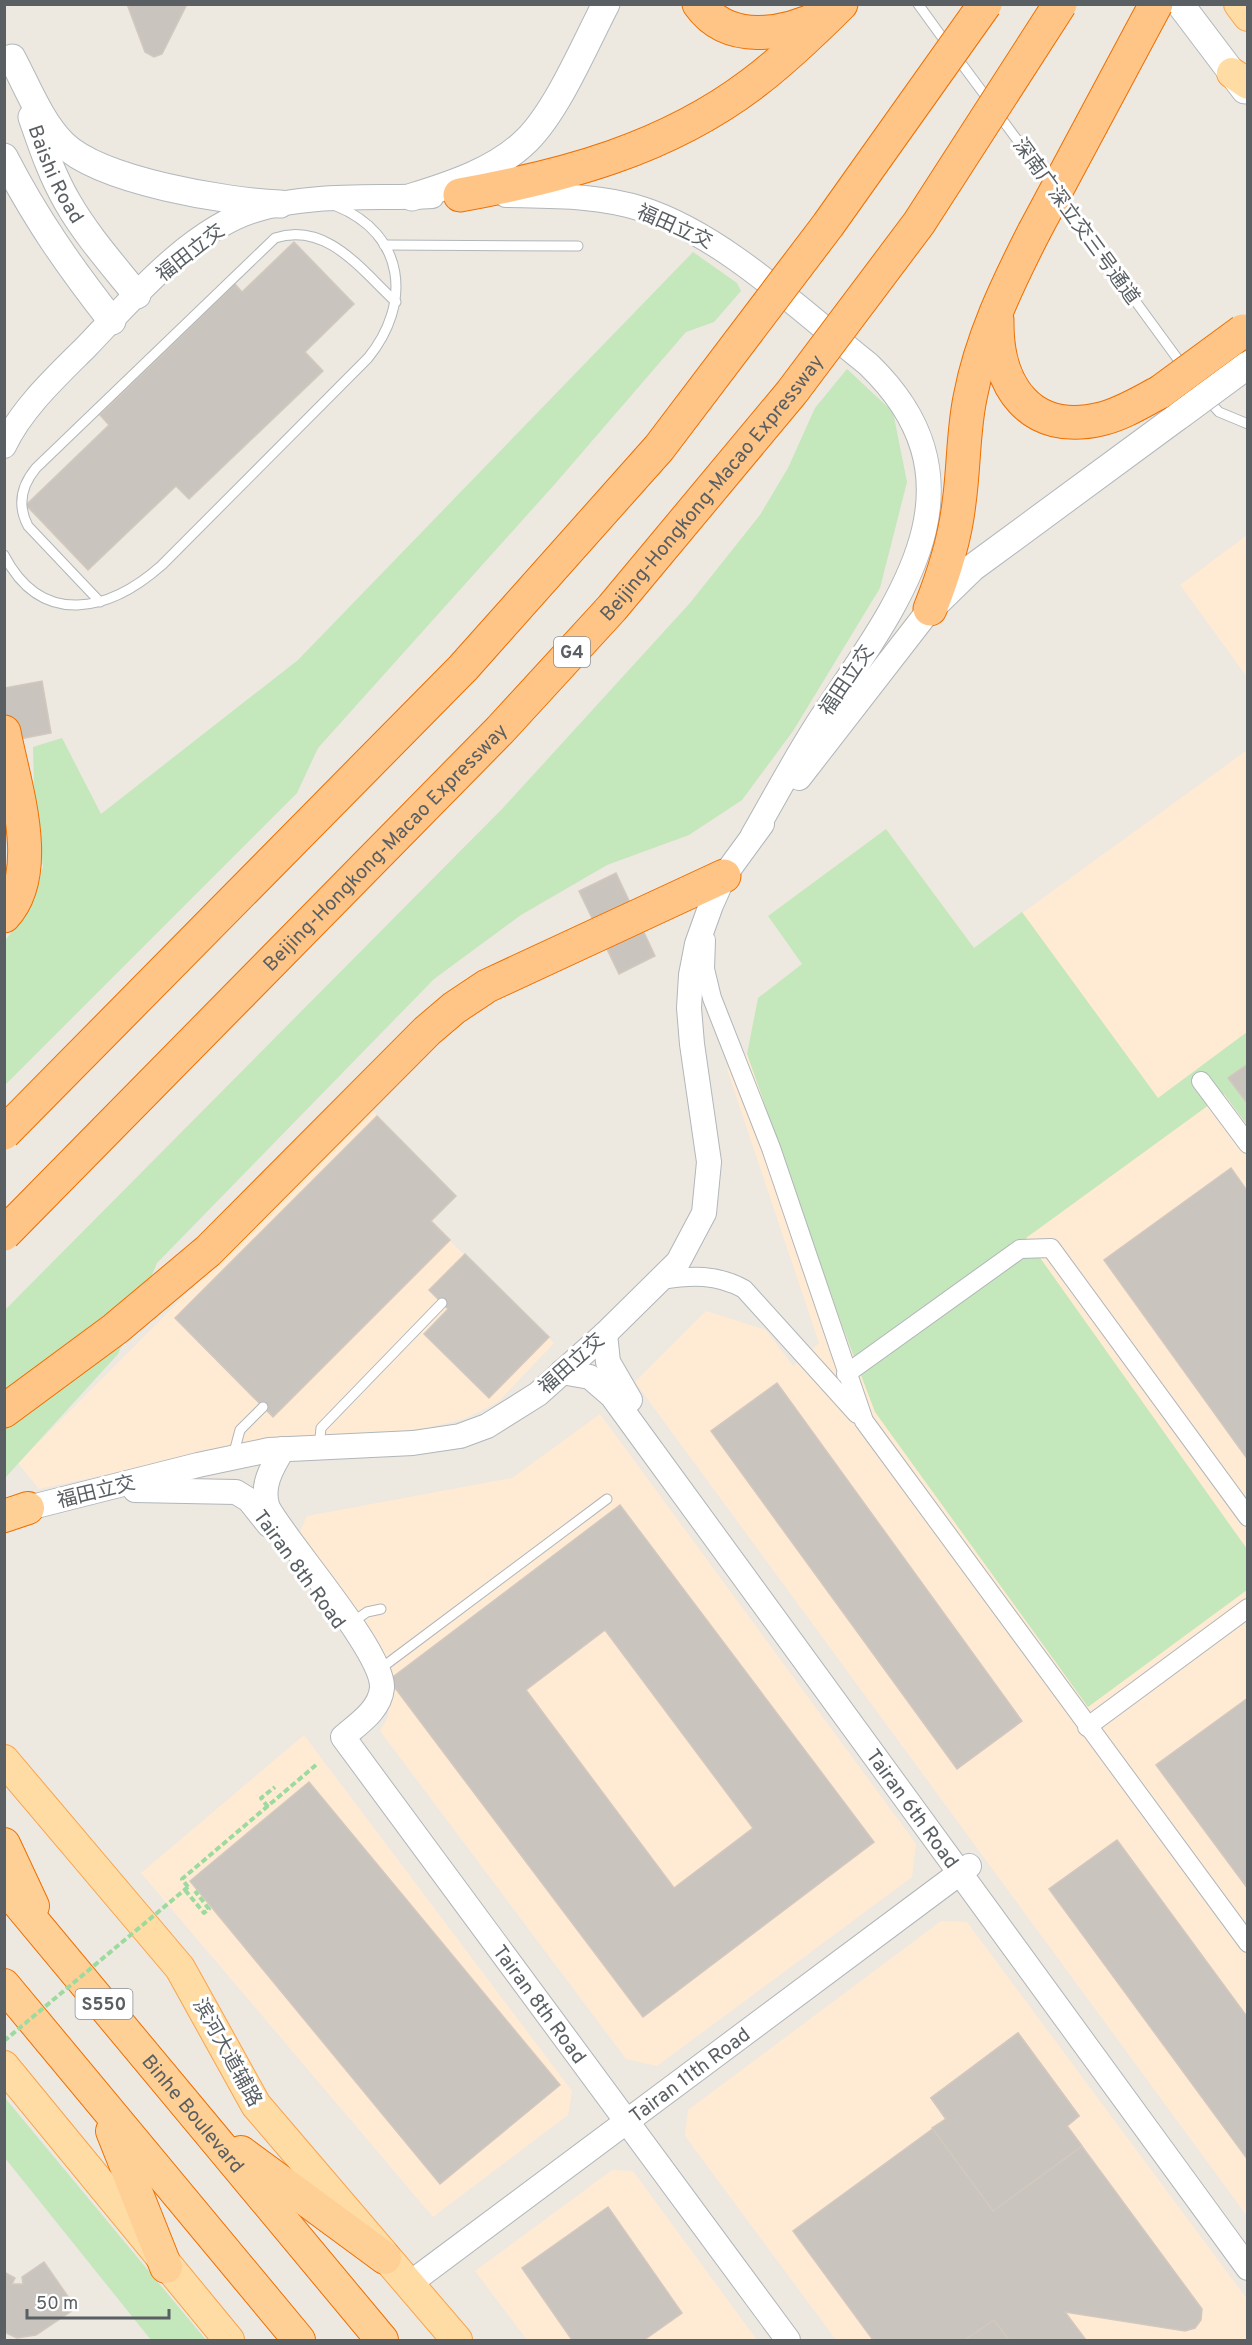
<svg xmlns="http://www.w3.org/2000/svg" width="1252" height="2345" font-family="Overpass,'Noto Sans SC',sans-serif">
<rect width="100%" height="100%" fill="#ede8e0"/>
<g fill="#ffebd4">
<polygon points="1247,535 1247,677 1180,585"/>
<polygon points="1247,750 1247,2216 635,1382 706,1311 766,1330 793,1366 819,1343 727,1069 747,1054 758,998 802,964 768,916 886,829 974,948"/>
<polygon points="371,1109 456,1196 431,1222 554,1343 498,1402 464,1419 426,1428 379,1434 286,1436 39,1489 18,1463"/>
<polygon points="600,1414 916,1844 912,1877 657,2066 626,2059 380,1731 388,1717 389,1693 297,1538 307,1516 512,1478"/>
<polygon points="304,1735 572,2091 568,2115 433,2217 141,1873"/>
<polygon points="941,1921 967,1922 1247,2299 1247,2340 836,2340 685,2136 688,2110"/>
<polygon points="612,2170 633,2171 757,2340 527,2340 475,2271"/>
</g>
<g fill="#c4e7bb">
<polygon points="693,252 737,283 741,291 714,322 686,332 554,485 318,748 297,793 5,1085 5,941 35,897 43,866 35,817 33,747 62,738 101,814 298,660"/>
<polygon points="847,369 893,412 907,482 880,588 793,731 742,800 689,835 607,865 521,915 434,979 157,1263 118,1354 5,1478 5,1310 503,808 690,603 760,515 788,468 815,408"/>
<polygon points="886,829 974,948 1022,912 1158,1098 1247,1032 1247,1125 1224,1094 1026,1238 1247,1549 1247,1590 1088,1707 875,1412 843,1328 747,1054 758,998 802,964 768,916"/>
<polygon points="5,2098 206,2340 151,2340 5,2158"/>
</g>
<g fill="#cac4bf" stroke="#d2c8be" stroke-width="1.5" fill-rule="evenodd">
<polygon points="127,4 187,4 162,54 154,57 145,52"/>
<polygon points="294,242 354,304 305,352 323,371 189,499 176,486 88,570 26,505 109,425 100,415 235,284 242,292"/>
<polygon points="42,681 51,733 4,742 4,688"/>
<polygon points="616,873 655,956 619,974 579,891"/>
<polygon points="1248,1064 1248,1104 1228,1078"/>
<polygon points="377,1116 456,1196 431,1221 450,1240 273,1417 175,1318"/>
<polygon points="1231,1168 1248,1192 1248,1460 1104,1260"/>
<polygon points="465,1254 549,1337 489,1398 424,1334 448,1309 429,1290"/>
<polygon points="777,1383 1022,1721 957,1769 711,1431"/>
<path d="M620,1505L874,1842L643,2017L389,1680ZM605,1630L753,1828L674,1888L526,1690Z"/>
<polygon points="1248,1698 1248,1889 1156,1765"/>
<polygon points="309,1782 560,2085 440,2184 190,1881"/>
<polygon points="1117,1840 1248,2018 1248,2160 1049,1889"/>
<polygon points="1018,2033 1079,2116 1067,2126 1202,2309 1201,2320 1195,2328 1185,2331 1065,2312 1086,2340 873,2340 793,2231 946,2119 931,2098"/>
<polygon points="1018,2033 1079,2116 1067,2126 1082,2146 993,2211 932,2128 946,2119 931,2098"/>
<polygon points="608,2207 682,2313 644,2340 572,2340 522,2268"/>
<polygon points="44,2262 76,2308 36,2335 17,2338 4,2332 4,2272 15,2278 12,2284 23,2284 22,2277"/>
<polygon points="994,2320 1009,2340 965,2340"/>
</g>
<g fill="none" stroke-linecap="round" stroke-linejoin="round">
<defs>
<g id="service">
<polyline points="918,4 947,44"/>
<polyline points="955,55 990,102"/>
<polyline points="998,114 1052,187"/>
<polyline points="1060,198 1185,369"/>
<polyline points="384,245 578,246"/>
<polyline points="1207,399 1219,412 1248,424"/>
<path d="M4,555C42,628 109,612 162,565L368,358C412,304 406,234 336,206"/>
<path d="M100,602L28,526C17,505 21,486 36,468L275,238C327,221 362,271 396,302"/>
<polyline points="319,1447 321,1428 442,1303"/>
<polyline points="233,1456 240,1430 263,1407"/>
<polyline points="351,1623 367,1612 381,1609"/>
<polyline points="380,1669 607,1499"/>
</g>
<g id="minor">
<polyline points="706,940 705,969 712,998 771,1148 864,1421 1248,1943"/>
<polyline points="1201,1081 1248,1144"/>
<path d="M662,1280C691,1275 717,1274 744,1289L857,1414"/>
<polyline points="846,1374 1020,1249 1051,1248 1248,1517"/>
<polyline points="1087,1727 1248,1608"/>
</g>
<g id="tertiary">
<path d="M506,195C552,196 598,195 642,209C723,235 801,311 868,364C994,485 897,604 822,717C797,755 776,795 753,835"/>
<path d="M4,446C22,408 56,377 86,347C131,300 190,230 255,210C310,193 375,199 432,196"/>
<polyline points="799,778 930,609"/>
<polyline points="605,1334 608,1362 630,1400"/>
<path id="s1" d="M562,1372L590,1377L612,1396L1248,2268"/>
<path id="s2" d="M283,1449C272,1467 260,1487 268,1508C289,1546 384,1652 382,1688C380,1710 358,1724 343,1737L788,2340"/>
<polyline points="135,1490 236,1492 249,1500 269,1525"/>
<polyline points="13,1509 28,1508 198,1465 269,1450 413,1443 460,1436 487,1426 538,1394 605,1334 678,1262 704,1213 709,1162 692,1044 689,1008 691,975 697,944 711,905 724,876 762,824"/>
<path id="s3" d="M409,2284L969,1866"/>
</g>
<g id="secondary">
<polyline points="1180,4 1245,90"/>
<path d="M12,58C27,86 40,121 63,144C101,181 227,202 280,204"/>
<path id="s4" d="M32,117C42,146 52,176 68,203C87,236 113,265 137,295"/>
<path d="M4,157C36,219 69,266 112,321"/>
<path d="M412,197C451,185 497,170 527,140C558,109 585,44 606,4"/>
<polyline points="931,608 972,568 1180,415"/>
</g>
<g id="primary">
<polyline points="1239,4 1248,16"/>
<polyline points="1232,73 1248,84"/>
<polyline points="4,1760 180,1968 256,2105 457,2340"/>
<polyline points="4,2066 229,2340"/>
</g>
<g id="trunk">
<polyline points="4,1516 28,1508"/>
<polyline points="4,1844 33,1906"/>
<path id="s5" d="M4,1886L382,2340"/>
<polyline points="4,1985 299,2340"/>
<polyline points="112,2131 166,2267"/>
<polyline points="241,2152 385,2258"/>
</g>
<g id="motorway">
<path d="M699,4C728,45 784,35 822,16"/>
<path d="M460,195C565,176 666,149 752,84C784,60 813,32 841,4"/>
<path d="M997,320C996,386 1030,436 1101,419C1122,414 1141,402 1160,392"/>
<path d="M930,609C944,574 955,540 959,503C964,468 963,432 970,398C981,339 1007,285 1034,232"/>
<path d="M4,732C14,785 45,872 4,916"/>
<polyline points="4,1411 115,1329 208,1251 427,1031 454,1008 487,986 724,876"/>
</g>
</defs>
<use href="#service" stroke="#b1b6b9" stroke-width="11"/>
<use href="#minor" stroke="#b1b6b9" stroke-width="20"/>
<use href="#tertiary" stroke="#b1b6b9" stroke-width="26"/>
<use href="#secondary" stroke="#b2b8bc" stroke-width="29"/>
<use href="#primary" stroke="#faa34c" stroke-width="32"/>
<use href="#trunk" stroke="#ee6f00" stroke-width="34"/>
<use href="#motorway" stroke="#ee6f00" stroke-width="35"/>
<g stroke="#9dda9f" stroke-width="4" stroke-dasharray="6 3" stroke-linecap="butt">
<polyline points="268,1807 261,1798 275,1787"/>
<polyline points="188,1887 182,1879 316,1765"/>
<polyline points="185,1890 204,1913 209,1909 195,1891"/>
</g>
<use href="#service" stroke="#fff" stroke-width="9"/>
<use href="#minor" stroke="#fff" stroke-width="18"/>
<use href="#tertiary" stroke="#fff" stroke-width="24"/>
<use href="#secondary" stroke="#fff" stroke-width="27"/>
<use href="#primary" stroke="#ffdca4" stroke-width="30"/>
<use href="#trunk" stroke="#ffd095" stroke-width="32"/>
<use href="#motorway" stroke="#ffc586" stroke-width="33"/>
<defs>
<polyline id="secondary-bridge" points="1180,415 1248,365"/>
<g id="motorway-bridge">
<polyline points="1034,232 1156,4"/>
<polyline points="1160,392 1243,331"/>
<polyline points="4,1133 463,668 659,448 828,225 985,4"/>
<path id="s6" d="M4,1234L500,730L612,608L792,392L919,223L1060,4"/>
</g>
</defs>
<use href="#secondary-bridge" stroke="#b2b8bc" stroke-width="29" stroke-linecap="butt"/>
<use href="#motorway-bridge" stroke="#ee6f00" stroke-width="35" stroke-linecap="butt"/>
<polyline stroke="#9dda9f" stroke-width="4" stroke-dasharray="6 3" stroke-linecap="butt" points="4,2041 188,1887"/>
<use href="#secondary-bridge" stroke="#fff" stroke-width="27"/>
<use href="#motorway-bridge" stroke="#ffc586" stroke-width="33"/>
</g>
<g text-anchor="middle" stroke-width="6" stroke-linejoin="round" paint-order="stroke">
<g fill="#fff" stroke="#8b8f92" stroke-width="1.5">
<rect x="554" y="637" width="36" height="30" rx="4.5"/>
<rect x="75.5" y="1989" width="57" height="30" rx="4.5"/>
</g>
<g font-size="18" font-weight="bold" fill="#595f63">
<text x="572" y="658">G4</text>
<text x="104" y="2010">S550</text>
</g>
<g font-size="20" fill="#595f63" stroke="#fff">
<text dy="7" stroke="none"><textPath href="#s4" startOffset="62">Baishi Road</textPath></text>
<text transform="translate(1077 221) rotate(54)" y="7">深南广深立交三号通道</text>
<text transform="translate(675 226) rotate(24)" y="7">福田立交</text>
<text transform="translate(190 252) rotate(-38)" y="7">福田立交</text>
<text dy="7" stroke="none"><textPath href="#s6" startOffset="1029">Beijing-Hongkong-Macao Expressway</textPath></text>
<text transform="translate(846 680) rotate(-56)" y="7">福田立交</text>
<text dy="7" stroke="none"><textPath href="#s6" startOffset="543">Beijing-Hongkong-Macao Expressway</textPath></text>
<text transform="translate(571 1363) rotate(-42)" y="7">福田立交</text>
<text transform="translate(96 1491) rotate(-14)" y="7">福田立交</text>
<text transform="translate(300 1569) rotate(54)" y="7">Tairan 8th Road</text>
<text dy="7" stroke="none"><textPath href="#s1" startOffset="568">Tairan 6th Road</textPath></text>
<text dy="7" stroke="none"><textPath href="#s2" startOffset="674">Tairan 8th Road</textPath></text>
<text transform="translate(228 2052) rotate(61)" y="7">滨河大道辅路</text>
<text dy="7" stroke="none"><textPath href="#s3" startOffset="350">Tairan 11th Road</textPath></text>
<text dy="7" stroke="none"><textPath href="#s5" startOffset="296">Binhe Boulevard</textPath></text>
</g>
</g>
<rect width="1252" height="2345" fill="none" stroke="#595f63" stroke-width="12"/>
<path d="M27 2309v9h142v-9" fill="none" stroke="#595f63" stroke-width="3"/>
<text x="36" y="2309" font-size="18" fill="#595f63" stroke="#ffffff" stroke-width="4.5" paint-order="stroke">50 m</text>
</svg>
